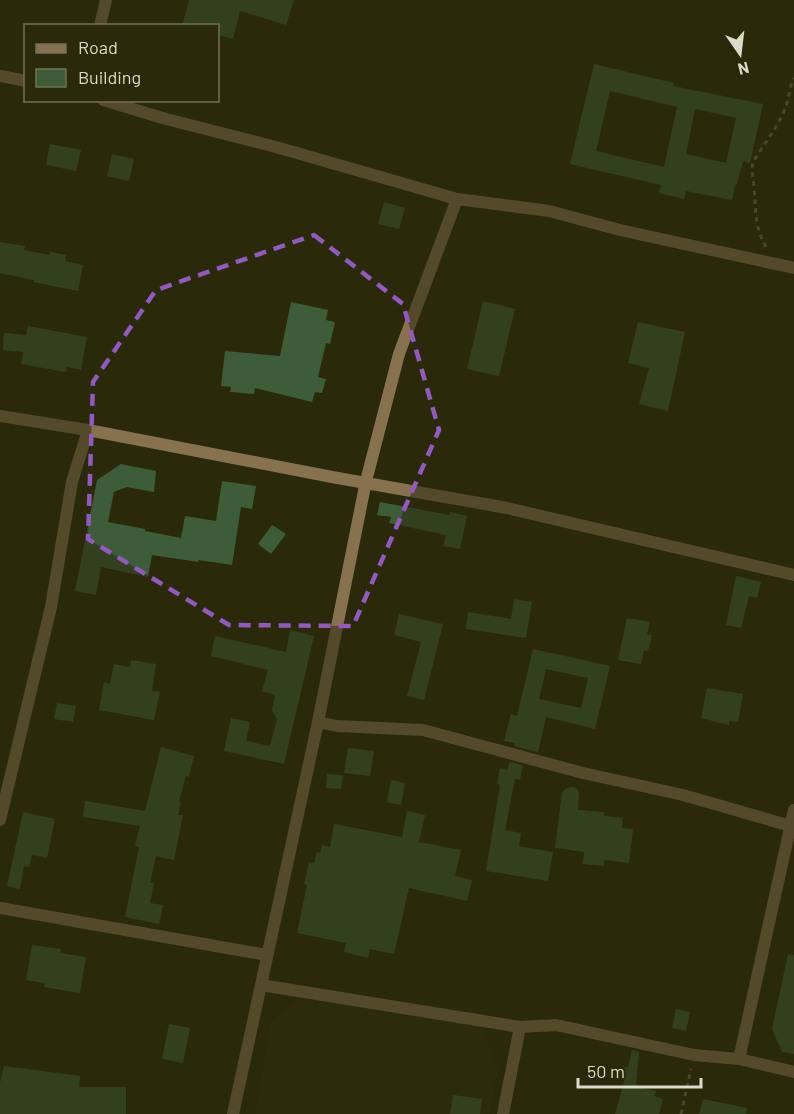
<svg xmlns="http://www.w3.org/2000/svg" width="794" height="1114" font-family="Barlow,sans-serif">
<rect width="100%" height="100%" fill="#2a2a0b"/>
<polygon fill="#313009" points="303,998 481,1027 498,1068 489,1114 255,1114 271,1021"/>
<g fill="#3d5c39" fill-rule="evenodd">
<polygon points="189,0 294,0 286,25 240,11 233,39 218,35 218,26 182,26"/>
<path d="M594,64L674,83L673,86L763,104L750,163L743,161L737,184L735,185L732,200L686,191L684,199L659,193L661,185L570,164ZM610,91L677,107L664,167L596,151ZM695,109L736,118L726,163L686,154Z"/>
<polygon points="50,144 81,150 76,171 46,165"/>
<polygon points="112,154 134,159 129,181 107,176"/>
<polygon points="384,202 405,208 399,229 378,224"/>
<polygon points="0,242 25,246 24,250 50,255 50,252 66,255 65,261 83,265 78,291 33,282 34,280 0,273"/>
<polygon points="483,301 515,309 499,376 467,369"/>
<polygon points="291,302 328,310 326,320 335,322 330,344 326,343 318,377 326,379 322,393 315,392 312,402 255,388 254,394 230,392 231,387 221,386 225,351 280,356"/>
<polygon points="638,322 685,332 668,411 639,404 649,368 628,363"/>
<polygon points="28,326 87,337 81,370 67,367 66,372 21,364 23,352 3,350 4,333 26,335"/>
<polygon points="121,464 156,471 154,492 127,487 114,492 108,522 145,529 145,531 181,538 185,516 216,521 222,481 256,486 252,509 241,507 232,565 198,560 198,562 152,555 148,577 101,567 96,595 75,591 97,480"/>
<polygon points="380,502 450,515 450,512 467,516 460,549 443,546 446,535 389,523 391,517 377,515"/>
<polygon points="272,525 286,534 271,554 258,544"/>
<polygon points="736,576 761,582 757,598 749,596 741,628 726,625"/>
<polygon points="514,599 532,602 526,638 466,629 468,612 511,619"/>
<polygon points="399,614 443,624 424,700 407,696 421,642 394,635"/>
<polygon points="627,618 650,622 647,634 652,635 648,651 644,650 641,664 618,660"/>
<polygon points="290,630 314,636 284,764 224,751 231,718 250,722 246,741 270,746 277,719 272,710 275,695 262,691 268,670 211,656 215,636 286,652"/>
<path d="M533,649L610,666L595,729L546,717L538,752L514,746L515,743L504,741L511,714L517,716ZM546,669L588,678L581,708L539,699Z"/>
<polygon points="131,660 156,664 152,691 160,692 154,720 99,710 104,682 110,684 114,664 130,667"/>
<polygon points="707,688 743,694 738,722 729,721 729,725 701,718"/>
<polygon points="57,703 76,706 73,722 54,719"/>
<polygon points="161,747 194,756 189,777 186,776 179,801 181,802 178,815 183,815 174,860 156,856 150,883 154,883 150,903 163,905 159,924 125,917 139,847 135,846 140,826 83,817 85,801 145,811"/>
<polygon points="348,748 374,751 370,776 344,773"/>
<polygon points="510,762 523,765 520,780 515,779 505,830 521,833 519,846 553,852 548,881 486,871 500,785 497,784 500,768 507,770"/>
<polygon points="327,774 343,775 341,789 326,788"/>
<polygon points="391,780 405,783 401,805 387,802"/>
<polygon points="571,787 576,788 579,792 578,810 604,812 604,816 623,818 622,828 633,829 629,863 604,860 604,866 583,864 584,852 555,848 562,793 565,789"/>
<polygon points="407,811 425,815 419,842 461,850 455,876 472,880 467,901 409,888 394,954 370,949 368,958 344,952 346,943 297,933 307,885 304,884 309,862 314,863 317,852 320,853 322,845 330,847 334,824 402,837"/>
<polygon points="23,812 55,819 47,858 32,855 29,867 24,866 20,889 7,886"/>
<polygon points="32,945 61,949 60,953 86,957 80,993 44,987 45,983 26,980"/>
<polygon points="788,954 794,955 794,1054 782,1052 772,1029"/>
<polygon points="676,1009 690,1012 686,1031 672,1028"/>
<polygon points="169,1024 190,1028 183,1063 162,1059"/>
<polygon points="632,1050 639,1052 636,1086 656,1091 654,1096 663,1099 659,1114 615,1114 624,1082 624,1067 628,1067"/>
<polygon points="4,1066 80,1076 79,1087 126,1087 126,1114 0,1114 0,1083"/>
<polygon points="453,1095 482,1099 480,1114 450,1114"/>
<polygon points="703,1099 747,1108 746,1114 699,1114"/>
</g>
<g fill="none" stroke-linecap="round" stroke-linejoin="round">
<g stroke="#6b6c52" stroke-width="3" stroke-dasharray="4.5 4.5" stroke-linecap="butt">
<path d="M766,247C754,225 756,210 754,186C753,177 751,171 753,162C764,144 777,128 785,109C789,100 790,84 794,78"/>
<polyline points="681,1114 691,1069"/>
</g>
<g stroke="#88714e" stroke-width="12">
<polyline points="100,26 106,0"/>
<polyline points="0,76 26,81"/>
<polyline points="103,100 166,119 276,147 457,199"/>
<polyline points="0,416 88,430 332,477 507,508 794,575"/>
<polyline points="318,722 337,726 423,730 583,773 683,795 794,827"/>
<polyline points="0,820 51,607 72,482 88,430"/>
<polyline points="0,908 267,955"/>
<polyline points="261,985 520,1027 556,1025 694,1055 739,1059 794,1072"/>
<polyline points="739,1059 794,810"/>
<polyline points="233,1114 318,722 366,481 399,354 457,199 549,211 620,230 794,268"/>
<polyline points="503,1114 520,1027"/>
</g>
</g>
<path d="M0 0H794V1114H0ZM314,235L403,304L439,430L353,626L229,625L88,539L93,382L156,290Z" fill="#2a2a0b" fill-opacity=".55" fill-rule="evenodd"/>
<path fill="none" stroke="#9358c2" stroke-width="4.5" stroke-dasharray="12 8" stroke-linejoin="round" d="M314,235L403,304L439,430L353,626L229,625L88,539L93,382L156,290Z"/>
<rect x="24" y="24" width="195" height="78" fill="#2a2a0b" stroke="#707157" stroke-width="1.5"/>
<rect x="36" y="44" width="30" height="9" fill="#88714e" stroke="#707157" stroke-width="1.5"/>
<text x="78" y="54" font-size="18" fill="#dadbca">Road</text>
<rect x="36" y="69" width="30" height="18" fill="#3d5c39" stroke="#707157" stroke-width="1.5"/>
<text x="78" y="84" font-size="18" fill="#dadbca">Building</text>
<g transform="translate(740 54) rotate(166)" stroke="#2a2a0b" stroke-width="4.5" paint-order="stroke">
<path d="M0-4.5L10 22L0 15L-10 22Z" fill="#dadbca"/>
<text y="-9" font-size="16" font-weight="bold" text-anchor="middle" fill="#dadbca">N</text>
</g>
<path d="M578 1078v9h123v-9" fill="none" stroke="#dadbca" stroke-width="3"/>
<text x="587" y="1078" font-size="18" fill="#dadbca" stroke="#2a2a0b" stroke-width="4.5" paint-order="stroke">50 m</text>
</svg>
